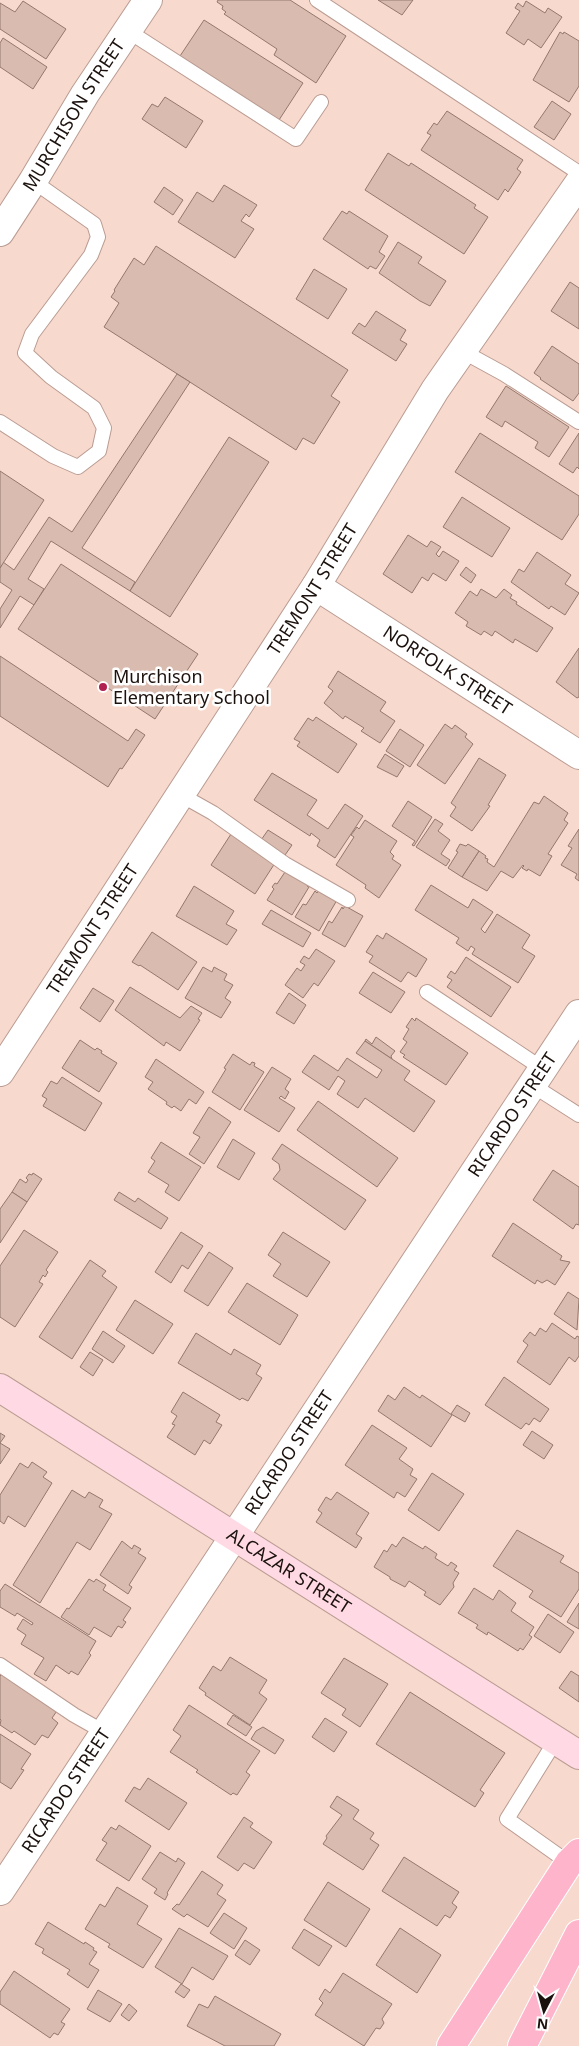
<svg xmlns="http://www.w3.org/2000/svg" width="579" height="2046" font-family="'Noto Sans',sans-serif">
<rect width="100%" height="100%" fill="#f8d9ce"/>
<g fill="#d9bbb0" stroke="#94786e">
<polygon points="218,0 290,0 346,36 316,83 274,55 277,49 224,14 226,12 222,9 223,6 217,2"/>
<polygon points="378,0 413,0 402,15"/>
<polygon points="23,1 66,29 46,59 0,29 0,3 15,12"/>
<polygon points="526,1 545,13 548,8 562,17 541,48 528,39 524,45 506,33 520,11 515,8 518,3 523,7"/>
<polygon points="204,20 303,83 279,120 180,56"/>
<polygon points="560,32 563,34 564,32 579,41 579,86 569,102 533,80"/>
<polygon points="3,38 47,67 33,89 0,67 0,43"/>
<polygon points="165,97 203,121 186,148 142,119 152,104 158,107"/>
<polygon points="552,101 571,114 554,140 534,127"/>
<polygon points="447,111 523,160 517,169 521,172 508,192 505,189 498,200 421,150 431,135 427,133 434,123 437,125"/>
<polygon points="388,153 409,166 411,163 476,205 474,208 488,217 464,254 365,190"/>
<polygon points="224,185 257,205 249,217 246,214 241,221 254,229 235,258 178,222 197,192 213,202"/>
<polygon points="164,187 183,200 173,215 154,202"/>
<polygon points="342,211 347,214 349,211 388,236 379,252 385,256 376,269 370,266 368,269 323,239"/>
<polygon points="398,242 422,257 418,263 446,281 430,306 420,301 379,273"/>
<polygon points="156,246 348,370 331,396 340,402 314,444 303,438 296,450 104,327 119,303 111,297 115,291 114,290 134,258 144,265"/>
<polygon points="314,269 347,289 328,319 296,299"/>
<polygon points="570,282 579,288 579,329 551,311"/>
<polygon points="376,311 406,330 400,340 407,344 396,361 352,333 359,323 365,327"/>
<polygon points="552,346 579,364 579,393 573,401 540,379 541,378 534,373"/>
<polygon points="177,374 190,382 82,548 135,582 130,591 51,541 28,579 44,589 34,605 20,596 0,628 0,609 12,590 0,582 0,568 3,562 14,570 49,517 72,532"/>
<polygon points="506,386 569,427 549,457 535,448 538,442 505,421 502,427 486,417"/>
<polygon points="480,433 579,496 579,514 562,540 455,472"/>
<polygon points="579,433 579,469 577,467 573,473 559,464"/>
<polygon points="229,437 269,462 170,617 130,591"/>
<polygon points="0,471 44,500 0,568"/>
<polygon points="462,497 510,528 492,557 443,527"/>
<polygon points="408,535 427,547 431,541 441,547 436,554 439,557 443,551 459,561 446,581 433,573 428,581 422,577 412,593 383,574"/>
<polygon points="537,552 571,575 565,584 579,593 565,615 551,606 549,609 511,582 519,569 524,572"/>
<polygon points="61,564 198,654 155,719 18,629"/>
<polygon points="466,567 476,575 471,583 460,575"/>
<polygon points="481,589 496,598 504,589 512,595 510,598 517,602 516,604 553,628 537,652 515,639 513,643 495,631 492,636 484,631 481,635 466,626 468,622 455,613 470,591 477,596"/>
<polygon points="579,648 579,697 577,698 556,682"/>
<polygon points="0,656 128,741 136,729 145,735 122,769 120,768 108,787 0,716"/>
<polygon points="338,671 386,702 380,711 395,721 380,743 361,731 364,728 345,716 343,719 324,703 333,691 328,687"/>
<polygon points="316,717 357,744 338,773 297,746 300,742 294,739 308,718 313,721"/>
<polygon points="445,724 452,729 455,725 467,734 465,737 473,744 445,784 417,765"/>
<polygon points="400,729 424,745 410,767 386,751"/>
<polygon points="385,754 404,766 397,777 377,767"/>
<polygon points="479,758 506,775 488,805 490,806 472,831 450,816 456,807 451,803"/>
<polygon points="272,773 317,800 307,815 328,829 345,804 363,816 335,858 317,846 320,840 311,833 310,836 254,800"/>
<polygon points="544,796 568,813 564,820 568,823 548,854 552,856 540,876 528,869 527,871 522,868 524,866 523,865 513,878 501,871 487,891 462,877 479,851 486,856 485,858 488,859 487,862 494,867 534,802 539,804"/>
<polygon points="408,801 432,817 414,846 412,845 415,841 392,826"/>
<polygon points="435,819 443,824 438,831 450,840 441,854 450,860 446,866 416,847"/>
<polygon points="365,820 397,841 390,852 394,856 392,859 401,865 379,898 365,888 366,885 336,865 354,837 351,835 357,827 359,829"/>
<polygon points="579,829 579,881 575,878 577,874 561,865 572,848 568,846"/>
<polygon points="268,830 292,845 283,858 259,843"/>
<polygon points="231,834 275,863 255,894 211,865"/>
<polygon points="460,844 466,846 468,844 479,851 462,877 448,868 458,852 456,851"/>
<polygon points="285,872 290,875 292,872 309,883 307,886 309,887 292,915 267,900 274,889 272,887 275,883 277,884"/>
<polygon points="431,885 468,908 473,899 493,912 481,929 485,933 497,914 530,935 522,948 535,956 518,983 472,954 475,949 471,946 468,951 456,943 459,938 415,910"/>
<polygon points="194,886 234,911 226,924 237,930 227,945 176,916"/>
<polygon points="319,890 337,900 319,931 295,917 303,904 306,905 315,891 317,893"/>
<polygon points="345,906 363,916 345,947 322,934 329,921 332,923 342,907 343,909"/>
<polygon points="271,910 311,933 303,947 262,924"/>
<polygon points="152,932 197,962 178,990 140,965 139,966 132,962"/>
<polygon points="386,933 427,959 416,977 408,972 401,982 369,962 373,956 366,952 377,935 383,939"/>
<polygon points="316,949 335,961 318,986 314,983 303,998 285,985 297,968 301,971 305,965 300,962 304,956 309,959"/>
<polygon points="466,957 511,987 491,1017 447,987 452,980 447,977 451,971 455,974"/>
<polygon points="203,967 212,972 214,967 227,974 224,980 233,985 225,998 231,1002 221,1018 185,998"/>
<polygon points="373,972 405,992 391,1013 359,993"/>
<polygon points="130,987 180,1018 191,1006 202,1013 198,1019 200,1020 180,1051 166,1042 164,1046 115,1010"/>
<polygon points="93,988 114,1001 100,1022 80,1008"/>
<polygon points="289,993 306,1005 294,1024 276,1013"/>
<polygon points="412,1018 415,1021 416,1018 468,1053 446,1085 403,1057 405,1055 400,1052 407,1042 403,1039 409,1029 406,1027"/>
<polygon points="376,1037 395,1051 391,1056 392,1059 365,1041 366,1039 372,1044"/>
<polygon points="80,1040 95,1050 97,1048 102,1051 101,1053 117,1063 99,1092 62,1068"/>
<polygon points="365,1041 410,1071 404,1080 435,1101 414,1132 365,1098 358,1108 337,1094 345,1081 338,1076 329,1090 302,1072 314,1055 338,1071 347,1058 377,1078 382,1070 356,1053"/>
<polygon points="233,1054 250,1065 252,1062 255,1063 254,1066 264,1072 240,1110 212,1092 226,1069 224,1068"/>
<polygon points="156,1059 204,1092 196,1104 189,1099 181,1111 174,1106 172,1108 166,1104 167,1102 148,1089 153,1082 145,1077"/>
<polygon points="272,1067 291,1079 285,1089 289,1092 285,1099 281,1096 279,1098 295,1108 279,1132 244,1110"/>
<polygon points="62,1077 102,1103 85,1131 43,1106 47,1099 42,1096 51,1081 57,1084"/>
<polygon points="318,1101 398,1158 377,1187 297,1130"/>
<polygon points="209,1107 231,1122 204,1164 189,1154 200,1137 193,1133"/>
<polygon points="233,1139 255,1153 239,1180 217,1167"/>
<polygon points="161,1142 201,1167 179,1201 165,1192 169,1185 148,1172 155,1161 151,1158"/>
<polygon points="282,1144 366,1200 345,1230 273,1179 280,1170 279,1164 272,1159"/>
<polygon points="553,1170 579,1187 579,1225 576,1224 573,1229 533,1200"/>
<polygon points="33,1173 42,1179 27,1202 12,1192 20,1179 26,1183 28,1180 26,1178 29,1174 32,1175"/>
<polygon points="12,1192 27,1202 0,1243 0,1209"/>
<polygon points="119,1192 135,1202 138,1198 168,1218 161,1229 114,1200"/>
<polygon points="513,1223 562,1256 560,1260 570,1262 555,1285 547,1280 542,1283 537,1280 535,1284 492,1256"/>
<polygon points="24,1230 58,1252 46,1270 48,1272 45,1277 43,1275 39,1282 43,1284 15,1327 0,1317 0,1266"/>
<polygon points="181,1232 203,1246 188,1269 182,1265 171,1283 155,1272"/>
<polygon points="283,1232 330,1262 307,1297 273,1276 281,1264 268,1255"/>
<polygon points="209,1252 233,1268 208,1306 184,1291"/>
<polygon points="90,1260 106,1271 102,1276 117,1287 72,1359 39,1337"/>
<polygon points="247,1283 298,1315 280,1345 228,1312"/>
<polygon points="568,1292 579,1299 577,1330 554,1314"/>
<polygon points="135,1300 173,1324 153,1354 116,1330"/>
<polygon points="552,1323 575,1339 577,1336 579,1337 579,1356 575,1362 569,1357 550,1385 517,1362 528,1345 523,1341 530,1332 535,1336 540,1328 546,1332"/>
<polygon points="103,1331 125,1346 113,1363 92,1349"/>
<polygon points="196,1333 231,1355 234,1349 261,1365 256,1374 262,1378 248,1401 242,1398 240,1400 178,1363"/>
<polygon points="90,1352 103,1360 93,1376 80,1367"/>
<polygon points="504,1377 549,1409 540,1422 534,1418 529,1425 526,1423 521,1429 485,1405"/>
<polygon points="404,1387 420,1398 422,1395 452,1415 431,1447 378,1411 388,1395 395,1400"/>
<polygon points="183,1392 220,1415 216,1422 222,1425 210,1444 204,1440 195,1455 167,1437 175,1425 172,1424 177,1416 171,1412"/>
<polygon points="457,1405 470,1413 465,1422 451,1414"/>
<polygon points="372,1425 407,1448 399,1459 413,1469 410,1475 417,1479 405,1497 397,1492 394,1498 345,1465"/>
<polygon points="532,1431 553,1445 544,1459 523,1445"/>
<polygon points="0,1433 5,1436 0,1443 10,1449 0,1464"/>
<polygon points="32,1462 47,1472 43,1477 52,1483 25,1527 8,1516 4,1524 0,1521 0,1495 20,1463 28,1468"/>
<polygon points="432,1473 464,1494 439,1531 408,1510"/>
<polygon points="72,1490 85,1498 89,1492 103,1500 99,1507 112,1514 90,1550 77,1542 40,1603 13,1585"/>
<polygon points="337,1492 369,1513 356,1534 362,1538 356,1548 316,1522 322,1513 318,1510 326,1497 331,1500"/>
<polygon points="517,1530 564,1556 560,1562 579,1573 579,1589 561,1617 529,1597 533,1591 493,1566"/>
<polygon points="403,1537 423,1549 425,1546 437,1554 435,1558 448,1566 451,1562 457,1566 454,1570 459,1573 453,1583 454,1587 440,1605 424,1595 426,1592 409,1581 405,1587 390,1579 390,1577 374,1567 384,1550 387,1552 392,1544 396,1547"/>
<polygon points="122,1541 132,1549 134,1545 141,1549 138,1553 146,1558 129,1585 132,1587 128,1594 100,1575"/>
<polygon points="89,1579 94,1582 96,1579 106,1585 103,1590 131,1608 123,1620 126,1622 122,1628 118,1626 111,1637 94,1627 89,1635 61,1617 67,1608 69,1609"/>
<polygon points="5,1584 96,1641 89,1653 91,1655 78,1675 71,1671 69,1674 56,1665 46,1681 34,1674 44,1658 21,1644 26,1635 17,1629 23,1619 32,1625 33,1623 17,1613 15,1616 0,1607 0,1591"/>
<polygon points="474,1588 493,1600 499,1590 516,1603 511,1611 534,1627 529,1635 532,1637 523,1650 520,1648 518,1651 488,1632 487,1635 476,1628 478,1625 458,1613"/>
<polygon points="579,1603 579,1629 567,1622"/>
<polygon points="548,1614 574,1632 560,1653 534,1636"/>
<polygon points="230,1657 267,1680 259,1693 267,1699 250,1725 205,1695 206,1693 199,1688 213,1666 221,1671"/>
<polygon points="344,1658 388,1684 360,1727 342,1715 346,1709 321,1693"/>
<polygon points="571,1671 579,1676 579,1702 559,1688"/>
<polygon points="2,1674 59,1708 52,1718 58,1723 48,1738 42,1735 35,1745 14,1731 12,1733 0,1725 1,1720 0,1719 0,1676"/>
<polygon points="410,1692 505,1753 480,1790 484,1793 475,1807 376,1744"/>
<polygon points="189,1705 260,1751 246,1772 250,1775 237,1795 233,1793 231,1795 196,1772 198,1770 170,1752 181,1736 173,1730"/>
<polygon points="233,1715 252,1727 246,1736 227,1724"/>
<polygon points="325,1718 347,1732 334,1752 312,1737"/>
<polygon points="263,1727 284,1740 275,1754 251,1739 256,1731"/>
<polygon points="0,1734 31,1754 21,1769 24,1770 11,1789 0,1782"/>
<polygon points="148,1778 187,1803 169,1830 125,1801 134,1787 140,1790"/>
<polygon points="337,1796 359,1810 353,1819 374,1833 370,1839 379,1845 363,1870 323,1844 327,1838 326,1836 342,1815 330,1807"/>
<polygon points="244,1817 253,1823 250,1827 272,1842 254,1869 244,1863 238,1871 217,1857"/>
<polygon points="119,1825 151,1846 129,1881 96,1860 107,1843 102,1840 111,1827 116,1830"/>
<polygon points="160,1852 176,1862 178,1858 185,1863 167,1893 168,1894 165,1900 154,1893 157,1889 142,1879"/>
<polygon points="404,1857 459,1892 452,1903 457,1907 450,1918 445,1915 437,1926 382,1891"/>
<polygon points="202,1871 223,1885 217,1894 226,1900 208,1927 187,1914 184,1917 172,1909 177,1904 179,1905"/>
<polygon points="328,1882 370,1909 346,1947 304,1920"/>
<polygon points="117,1887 148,1906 137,1924 162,1939 143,1968 108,1947 110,1944 85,1929 100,1904 105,1907"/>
<polygon points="224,1913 247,1928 234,1949 210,1933"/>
<polygon points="48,1922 84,1944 85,1942 94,1948 93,1950 97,1952 89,1964 99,1970 88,1988 67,1974 70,1970 42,1953 44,1949 35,1944"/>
<polygon points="179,1928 228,1956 213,1980 192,1967 182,1984 155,1967"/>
<polygon points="400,1928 441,1955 417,1993 376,1965"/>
<polygon points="304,1929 332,1946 319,1966 292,1948"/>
<polygon points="245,1940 260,1950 250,1965 235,1955"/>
<polygon points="14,1971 70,2009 61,2022 65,2024 58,2035 54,2033 50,2038 0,2004 0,1992"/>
<polygon points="343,1973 392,2004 382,2019 384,2023 380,2029 376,2028 364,2046 315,2015 323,2003 319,1999 325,1989 330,1993"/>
<polygon points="181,1984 190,1990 184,1998 175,1992"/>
<polygon points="98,1990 122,2004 110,2022 87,2009"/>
<polygon points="215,1996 281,2034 274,2046 225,2046 187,2026 199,2004 208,2008"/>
<polygon points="129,2004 137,2011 129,2021 121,2015"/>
</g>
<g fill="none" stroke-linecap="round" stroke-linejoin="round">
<defs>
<g id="lane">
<polyline points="317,0 579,173"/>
<polyline points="128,31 296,139 321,102"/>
<polyline points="462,351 504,374 579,422"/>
<polyline points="0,422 53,456 78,467 99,451 104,428 94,408 51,377 25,353 32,334 91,255 98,237 94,224 33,181"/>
<polyline points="181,795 213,813 285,864 348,900"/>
<polyline points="427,992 543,1069"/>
<polyline points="532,1085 579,1115"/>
<polyline points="0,1665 74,1715 104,1732"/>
<polyline points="556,1740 507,1819 569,1863"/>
</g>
<g id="street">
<path id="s1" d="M0,232L33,181L85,94L148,0"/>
<path id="s2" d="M316,586L579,755"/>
<path id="s3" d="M0,1072L316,586L435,390L579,183"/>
<path id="s4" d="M0,1891L579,1014"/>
</g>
<g id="secondary">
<path id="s5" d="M0,1388L579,1755"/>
</g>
<g id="primary">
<polyline points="451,2046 569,1863 579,1853"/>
<polyline points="522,2046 579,1934"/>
</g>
</defs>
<use href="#lane" stroke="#ba9c92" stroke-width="16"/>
<use href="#street" stroke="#ba9c92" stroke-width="30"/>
<use href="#secondary" stroke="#ba9c92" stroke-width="30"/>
<use href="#primary" stroke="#fff" stroke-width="30"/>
<use href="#lane" stroke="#fff" stroke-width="14"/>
<use href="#street" stroke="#fff" stroke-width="28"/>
<use href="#secondary" stroke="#ffdae5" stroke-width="28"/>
<use href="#primary" stroke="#feb5cb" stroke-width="28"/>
</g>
<circle fill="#b02050" stroke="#fff" stroke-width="2" cx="103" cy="687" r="5"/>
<g text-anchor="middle" stroke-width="5" stroke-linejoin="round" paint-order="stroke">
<g font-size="18" fill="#1b110d" stroke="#fff">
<text dy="6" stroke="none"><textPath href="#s1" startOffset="138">MURCHISON STREET</textPath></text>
<text dy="6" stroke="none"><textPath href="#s3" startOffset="575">TREMONT STREET</textPath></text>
<text dy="6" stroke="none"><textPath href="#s2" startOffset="156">NORFOLK STREET</textPath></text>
<text dy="6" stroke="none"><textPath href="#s3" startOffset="170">TREMONT STREET</textPath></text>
<text dy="6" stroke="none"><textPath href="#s4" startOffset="930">RICARDO STREET</textPath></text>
<text dy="6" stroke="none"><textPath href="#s4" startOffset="525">RICARDO STREET</textPath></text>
<text dy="6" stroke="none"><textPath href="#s5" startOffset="342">ALCAZAR STREET</textPath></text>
<text dy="6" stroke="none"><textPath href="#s4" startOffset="120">RICARDO STREET</textPath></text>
</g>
<g font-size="18" fill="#1b110d" stroke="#fff" text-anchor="start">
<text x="113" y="683">Murchison<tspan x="113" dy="21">Elementary School</tspan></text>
</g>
</g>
<g transform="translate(544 2011) rotate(186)" stroke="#ffffff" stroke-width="4" paint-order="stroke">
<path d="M0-4L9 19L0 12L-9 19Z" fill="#1b110d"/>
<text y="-8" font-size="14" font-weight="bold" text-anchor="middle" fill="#1b110d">N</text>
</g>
</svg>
